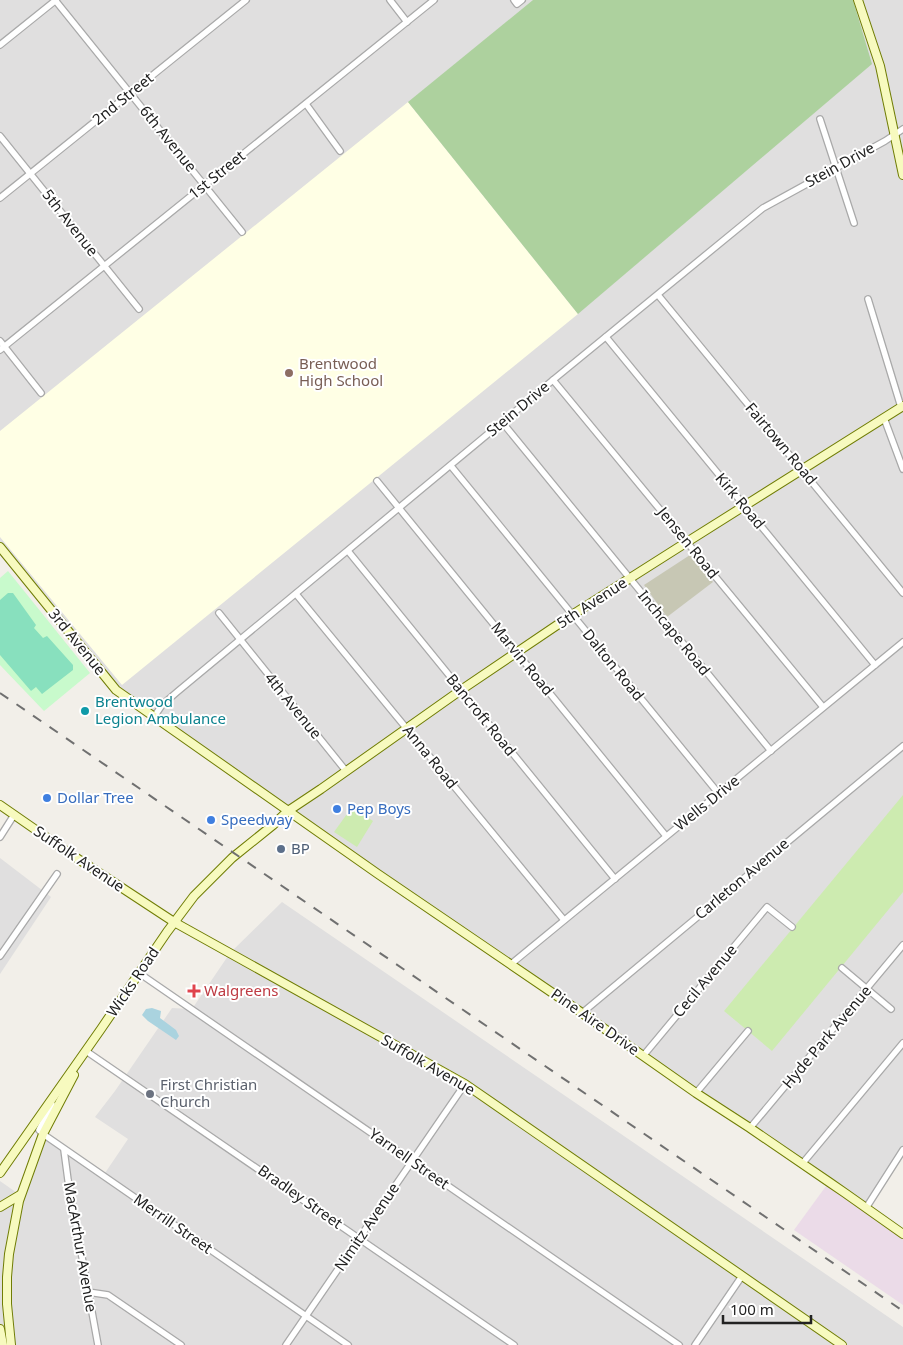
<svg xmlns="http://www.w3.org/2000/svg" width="903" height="1345" font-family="'Noto Sans',sans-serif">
<rect width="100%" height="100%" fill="#f2efe9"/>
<g fill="#e0dfdf">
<polygon points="0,0 903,0 903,1150 866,1208 116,690 0,555"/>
<polygon points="0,858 51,897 0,974"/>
<polygon points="282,902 903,1327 903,1345 0,1345 0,1181 20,1195 43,1134 103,1176 128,1139 95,1117 115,1091 172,1008 192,1009 230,953"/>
</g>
<polygon fill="#ebdbe8" points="829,1182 903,1234 903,1305 794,1230"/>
<polygon fill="#ffffe5" points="408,102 578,314 122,685 0,537 0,431"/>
<polygon fill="#c7c7b4" points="690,555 713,582 667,617 644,585"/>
<g fill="#cdebb0">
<polygon points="903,795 903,892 772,1051 724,1011"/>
<polygon points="352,807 373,821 357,847 334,832"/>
</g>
<polygon fill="#add19e" points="533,0 853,0 872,64 578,314 408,102"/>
<polygon fill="#c8facc" points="8,571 90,673 44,711 0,665 0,578"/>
<polygon fill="#88e0be" points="8,593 13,593 36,625 34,628 43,638 47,636 73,665 73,670 42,694 36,687 31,691 0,655 0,600"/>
<polygon fill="#aad3df" points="152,1008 161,1011 160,1018 176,1030 179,1036 176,1040 148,1021 142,1015 146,1009"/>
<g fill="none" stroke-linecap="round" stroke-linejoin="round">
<defs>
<g id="street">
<polyline points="55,0 242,232"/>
<polyline points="390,0 407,22"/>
<polyline points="514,0 517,4 522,0"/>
<polyline points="0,45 56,0"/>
<polyline points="306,104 340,151"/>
<polyline points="820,119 854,223"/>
<polyline points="0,136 139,309"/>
<polyline points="0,198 246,0"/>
<polyline points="658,295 903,593"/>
<polyline points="868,299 901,407"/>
<polyline points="606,337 875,665"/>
<polyline points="0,341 41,393"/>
<polyline points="0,350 434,0"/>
<polyline points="553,380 823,707"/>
<polyline points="884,418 903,469"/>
<polyline points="502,422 771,751"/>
<polyline points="451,466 719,794"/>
<polyline points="377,481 666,836"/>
<polyline points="348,551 615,879"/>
<polyline points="296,594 564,920"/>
<polyline points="219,613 346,771"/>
<polyline points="154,717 162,705 177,692 553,380 763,208 885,141 903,129"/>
<polyline points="0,837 14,815"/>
<polyline points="0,956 57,874"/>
<polyline points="511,964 903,642"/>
<polyline points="842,968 891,1009"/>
<polyline points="139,973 679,1345"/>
<polyline points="582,1013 903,746"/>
<polyline points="86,1051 514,1345"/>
<polyline points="643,1056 767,907 792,927"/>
<polyline points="696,1093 748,1031"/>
<polyline points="52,1104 39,1130 43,1134 348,1345"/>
<polyline points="750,1128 903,945"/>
<polyline points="64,1150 68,1180 98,1345"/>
<polyline points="802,1164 903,1043"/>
<polyline points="866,1208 903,1150"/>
<polyline points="88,1292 108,1295 181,1345"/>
<polyline points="286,1345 465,1084"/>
<polyline points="695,1345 742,1276"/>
</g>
<g id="secondary">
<polyline points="858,0 880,66 903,175"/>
<polyline points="0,547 116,690 378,874 582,1013 696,1093 750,1128 829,1182 845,1193 903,1234"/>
<polyline points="0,805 72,855 174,922 465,1084 842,1345"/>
<polyline points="0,1173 101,1029 167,932 194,896 232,858 273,825 288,811 321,789 461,690 572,615 687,542 903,406"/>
<polyline points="0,1207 20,1195"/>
<polyline points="0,1329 3,1345"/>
<polyline points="11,1345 7,1304 7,1277 9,1254 19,1201 43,1134 74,1075"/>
</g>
</defs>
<use href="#street" stroke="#a9a9a9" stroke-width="8"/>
<use href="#secondary" stroke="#707d05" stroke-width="10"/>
<use href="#street" stroke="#fff" stroke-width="5.5"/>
<use href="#secondary" stroke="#f7fabf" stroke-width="8"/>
<polyline stroke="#707070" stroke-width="2" stroke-dasharray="10 10" stroke-linecap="butt" points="0,693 903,1311"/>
</g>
<circle fill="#8d6e63" stroke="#fff" stroke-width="2" cx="289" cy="373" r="5"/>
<circle fill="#0f9aa8" stroke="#fff" stroke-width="2" cx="85" cy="711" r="5"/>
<g fill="#3f7fe0" stroke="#fff" stroke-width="2">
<circle cx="47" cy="798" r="5"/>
<circle cx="337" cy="809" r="5"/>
<circle cx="211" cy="820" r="5"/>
</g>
<circle fill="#5c6f8a" stroke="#fff" stroke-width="2" cx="281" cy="849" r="5"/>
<path fill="#e0444e" stroke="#fff" stroke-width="2" d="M191.5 983.5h5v5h5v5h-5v5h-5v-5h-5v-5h5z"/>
<circle fill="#6b7280" stroke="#fff" stroke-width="2" cx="150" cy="1094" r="5"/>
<g text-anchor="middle" stroke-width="4" stroke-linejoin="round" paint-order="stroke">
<g font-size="15" fill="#222" stroke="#fff">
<text transform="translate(123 99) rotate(-39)" y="5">2nd Street</text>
<text transform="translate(168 139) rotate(51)" y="5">6th Avenue</text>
<text transform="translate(840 165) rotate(-29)" y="5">Stein Drive</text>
<text transform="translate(217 175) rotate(-39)" y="5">1st Street</text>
<text transform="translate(70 223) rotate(52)" y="5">5th Avenue</text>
<text transform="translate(518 409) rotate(-40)" y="5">Stein Drive</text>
<text transform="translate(781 444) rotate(50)" y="5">Fairtown Road</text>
<text transform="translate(740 501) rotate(50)" y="5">Kirk Road</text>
<text transform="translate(688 543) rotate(51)" y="5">Jensen Road</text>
<text transform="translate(592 603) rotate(-33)" y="5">5th Avenue</text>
<text transform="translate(674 633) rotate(51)" y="5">Inchcape Road</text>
<text transform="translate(77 642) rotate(51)" y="5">3rd Avenue</text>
<text transform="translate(522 659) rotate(51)" y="5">Marvin Road</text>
<text transform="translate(613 665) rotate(51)" y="5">Dalton Road</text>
<text transform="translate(293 706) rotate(51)" y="5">4th Avenue</text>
<text transform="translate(481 715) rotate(51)" y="5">Bancroft Road</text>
<text transform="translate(430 757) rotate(51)" y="5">Anna Road</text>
<text transform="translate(707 803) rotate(-39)" y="5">Wells Drive</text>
<text transform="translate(79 859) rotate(34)" y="5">Suffolk Avenue</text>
<text transform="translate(742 879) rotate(-40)" y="5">Carleton Avenue</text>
<text transform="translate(705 981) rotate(-50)" y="5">Cecil Avenue</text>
<text transform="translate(133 982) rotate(-56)" y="5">Wicks Road</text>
<text transform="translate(595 1022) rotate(35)" y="5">Pine Aire Drive</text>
<text transform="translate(827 1037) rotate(-50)" y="5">Hyde Park Avenue</text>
<text transform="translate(428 1065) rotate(30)" y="5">Suffolk Avenue</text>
<text transform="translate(409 1159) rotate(35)" y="5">Yarnell Street</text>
<text transform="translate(300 1197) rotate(35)" y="5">Bradley Street</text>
<text transform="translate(173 1224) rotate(35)" y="5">Merrill Street</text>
<text transform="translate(367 1227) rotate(-56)" y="5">Nimitz Avenue</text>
<text transform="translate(80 1247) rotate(80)" y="5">MacArthur Avenue</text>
</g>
<g font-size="15" fill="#785e54" stroke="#fff" text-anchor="start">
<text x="299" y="369">Brentwood<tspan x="299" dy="17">High School</tspan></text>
</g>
<g font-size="15" fill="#0d838f" stroke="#fff" text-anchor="start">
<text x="95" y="707">Brentwood<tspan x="95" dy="17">Legion Ambulance</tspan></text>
</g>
<g font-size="15" fill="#366cbe" stroke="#fff" text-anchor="start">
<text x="57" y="803">Dollar Tree</text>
<text x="347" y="814">Pep Boys</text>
<text x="221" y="825">Speedway</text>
</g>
<g font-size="15" fill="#4e5e75" stroke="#fff" text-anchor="start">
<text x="291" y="854">BP</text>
</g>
<g font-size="15" fill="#be3a42" stroke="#fff" text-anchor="start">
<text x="204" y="996">Walgreens</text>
</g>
<g font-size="15" fill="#5b616d" stroke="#fff" text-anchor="start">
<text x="160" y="1090">First Christian<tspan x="160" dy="17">Church</tspan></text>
</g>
</g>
<path d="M723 1315v8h88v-8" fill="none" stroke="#222222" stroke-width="2.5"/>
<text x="730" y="1315" font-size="15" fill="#222222" stroke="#ffffff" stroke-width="4" paint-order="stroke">100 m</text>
</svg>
